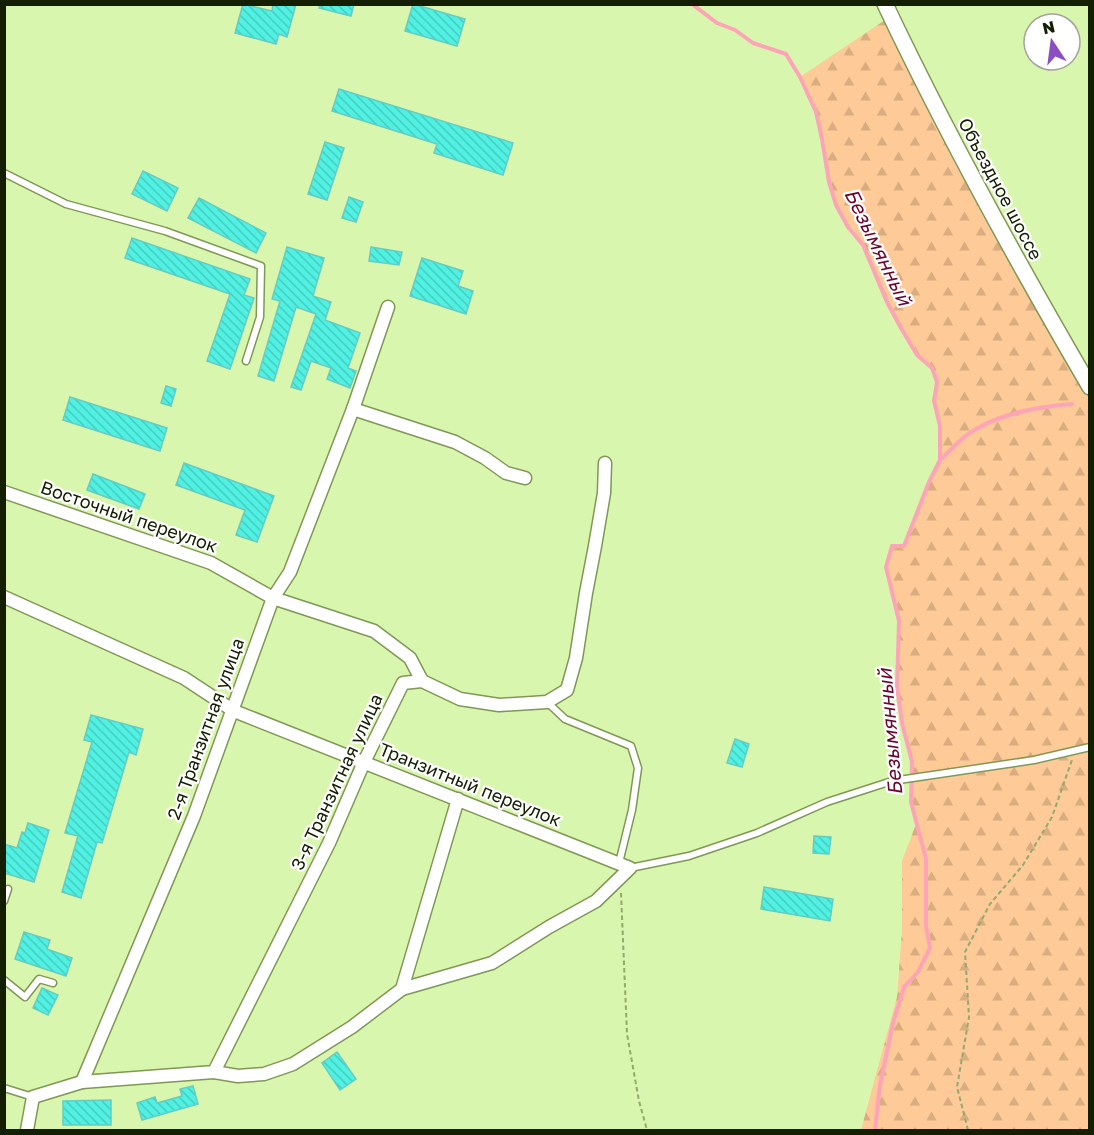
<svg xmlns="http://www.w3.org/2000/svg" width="1094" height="1135" font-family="'Golos Text',sans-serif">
<defs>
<pattern id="forest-firs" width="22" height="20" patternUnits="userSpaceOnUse" patternTransform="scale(1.5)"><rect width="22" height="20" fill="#feca97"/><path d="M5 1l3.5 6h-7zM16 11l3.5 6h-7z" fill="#d9ad80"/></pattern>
<pattern id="building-back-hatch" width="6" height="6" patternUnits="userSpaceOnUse" patternTransform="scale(1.5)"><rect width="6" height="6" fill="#50f1e2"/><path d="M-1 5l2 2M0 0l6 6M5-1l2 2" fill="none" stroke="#45cec0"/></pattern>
</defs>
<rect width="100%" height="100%" fill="#d9f6ae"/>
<polygon fill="url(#forest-firs)" points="891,16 1089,387 1089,1130 861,1130 897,997 902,930 902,861 916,824 911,802 912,762 902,723 897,687 899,621 886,567 892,546 905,546 929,482 940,460 940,426 934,401 937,382 932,368 917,355 901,328 887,302 863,245 848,227 836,205 829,182 822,139 816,112 800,77"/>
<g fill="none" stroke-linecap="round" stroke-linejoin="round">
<g stroke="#fda5b7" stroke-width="4">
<polyline points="692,4 717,23 735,30 753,43 786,54 800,77 816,112 822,139 829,182 836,205 848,227 863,245 887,302 901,328 917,355 932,368 937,382 934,401 940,426 940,460 929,482 904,546 892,546 886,567 899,621 897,687 902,723 912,762 911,802 926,859 926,926 930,948 918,972 904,987 893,1023 880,1085 875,1130"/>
<path d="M940,460C948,453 956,444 964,437C994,414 1036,407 1072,404"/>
</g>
</g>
<g fill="url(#building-back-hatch)" stroke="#66ccc1" stroke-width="1.5">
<polygon points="243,4 272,11 273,4 296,4 287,37 279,34 276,44 235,33"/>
<polygon points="320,4 354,4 351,16 319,8"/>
<polygon points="413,4 465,19 457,46 405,31"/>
<polygon points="339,89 513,143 503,175 434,153 437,144 332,111"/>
<polygon points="325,142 344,148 327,200 308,194"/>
<polygon points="143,171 178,188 167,211 132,194"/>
<polygon points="349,197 363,202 356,222 342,218"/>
<polygon points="199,198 266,233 256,253 188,218"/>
<polygon points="132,238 250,279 244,295 254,298 230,369 207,361 230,294 125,258"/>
<polygon points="287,247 324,258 313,296 331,302 325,320 360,333 348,368 356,371 350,388 327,379 331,368 311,361 301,390 291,387 316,314 296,307 274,381 258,376 280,301 272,299"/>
<polygon points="371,247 402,252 399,265 369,261"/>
<polygon points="422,258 463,271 458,286 473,291 466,314 410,296"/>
<polygon points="166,386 176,389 171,406 161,403"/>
<polygon points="70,397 167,428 160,451 63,420"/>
<polygon points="184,463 274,496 257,542 236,535 245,510 176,485"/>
<polygon points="93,474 145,494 139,509 87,490"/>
<polygon points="91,715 143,729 136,755 129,752 102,843 97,842 81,898 62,892 78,836 65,833 92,742 84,740"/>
<polygon points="735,739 749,744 742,767 727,763"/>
<polygon points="28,823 49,830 34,882 4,873 4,844 17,848 22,832 25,833"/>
<polygon points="814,836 831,837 829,854 813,853"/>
<polygon points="764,887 833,899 830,921 761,909"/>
<polygon points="24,932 50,940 47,949 72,958 66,976 15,959"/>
<polygon points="42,988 58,995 48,1015 33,1008"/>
<polygon points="337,1052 356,1079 340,1090 322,1063"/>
<polygon points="193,1086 198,1104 142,1120 137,1103 155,1097 157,1103 182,1096 180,1089"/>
<polygon points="111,1100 111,1125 63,1125 63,1101"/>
</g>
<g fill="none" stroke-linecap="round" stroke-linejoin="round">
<defs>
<g id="service">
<polyline points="4,173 66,204 165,231 261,266 260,317 246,361"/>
<polyline points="547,702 565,719 631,746 638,768 632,810 619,863"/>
<polyline points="630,868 689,856 757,833 827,802 892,781 1034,760 1090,747"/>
<polyline points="4,901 8,889"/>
<polyline points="4,980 25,997 39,979 53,983"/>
<polyline points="4,1088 33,1097"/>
</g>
<g id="minor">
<polyline points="353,409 455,442 485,458 506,473 525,478"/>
<polyline points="4,492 211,563 273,598 374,631 410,658 422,681"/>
<polyline points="4,597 184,678 234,711 630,868 596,901 549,927 492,963 402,989"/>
<polyline points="214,1072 238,1076 264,1074 293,1064 352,1027 402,989 458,799"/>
<polyline points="82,1082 214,1072 329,843 364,762 403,683 422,681 460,699 499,705 547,702 567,690 576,658 586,593 595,546 604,493 605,463"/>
<polyline points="27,1130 33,1097 82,1082 194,816 273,598 290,572 353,409 388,307"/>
</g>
<path id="tertiary" d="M885,4C947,135 1017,262 1090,387"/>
</defs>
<use href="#service" stroke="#7f9855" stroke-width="9"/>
<use href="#minor" stroke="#7f9855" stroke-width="15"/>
<use href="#tertiary" stroke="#7f9855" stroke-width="18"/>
<g stroke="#92a971" stroke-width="2" stroke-dasharray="4.5 3" stroke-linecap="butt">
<polyline points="621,893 627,1034 639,1101 647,1130"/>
<polyline points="968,1130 957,1087 969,1017 965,952 990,904 1023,865 1052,817 1072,760"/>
</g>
<use href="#service" stroke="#fff" stroke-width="6"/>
<use href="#minor" stroke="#fff" stroke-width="12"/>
<use href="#tertiary" stroke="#fff" stroke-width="15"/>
</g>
<g text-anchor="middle" stroke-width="4.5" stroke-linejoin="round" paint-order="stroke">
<g font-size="18" fill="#141e03" stroke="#fff">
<text transform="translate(1000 189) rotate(62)" y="6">Объездное шоссе</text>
<text transform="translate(129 517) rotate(19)" y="6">Восточный переулок</text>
<text transform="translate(206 729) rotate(-70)" y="6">2-я Транзитная улица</text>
<text transform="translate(337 782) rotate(-65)" y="6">3-я Транзитная улица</text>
<text transform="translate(470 785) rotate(22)" y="6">Транзитный переулок</text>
</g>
<g font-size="20" font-style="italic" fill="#6a062d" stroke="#fff">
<text transform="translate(878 247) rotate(64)" y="7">Безымянный</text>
<text transform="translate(890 732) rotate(-95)" y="7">Безымянный</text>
</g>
</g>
<rect width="1094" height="1135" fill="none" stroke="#141e03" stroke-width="12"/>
<g transform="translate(1052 42) rotate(347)"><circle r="28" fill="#ffffff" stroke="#a1a59a" stroke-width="1.5"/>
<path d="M0-4.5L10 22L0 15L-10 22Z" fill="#8d4ec3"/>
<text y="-9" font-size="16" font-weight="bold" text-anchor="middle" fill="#141e03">N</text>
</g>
</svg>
